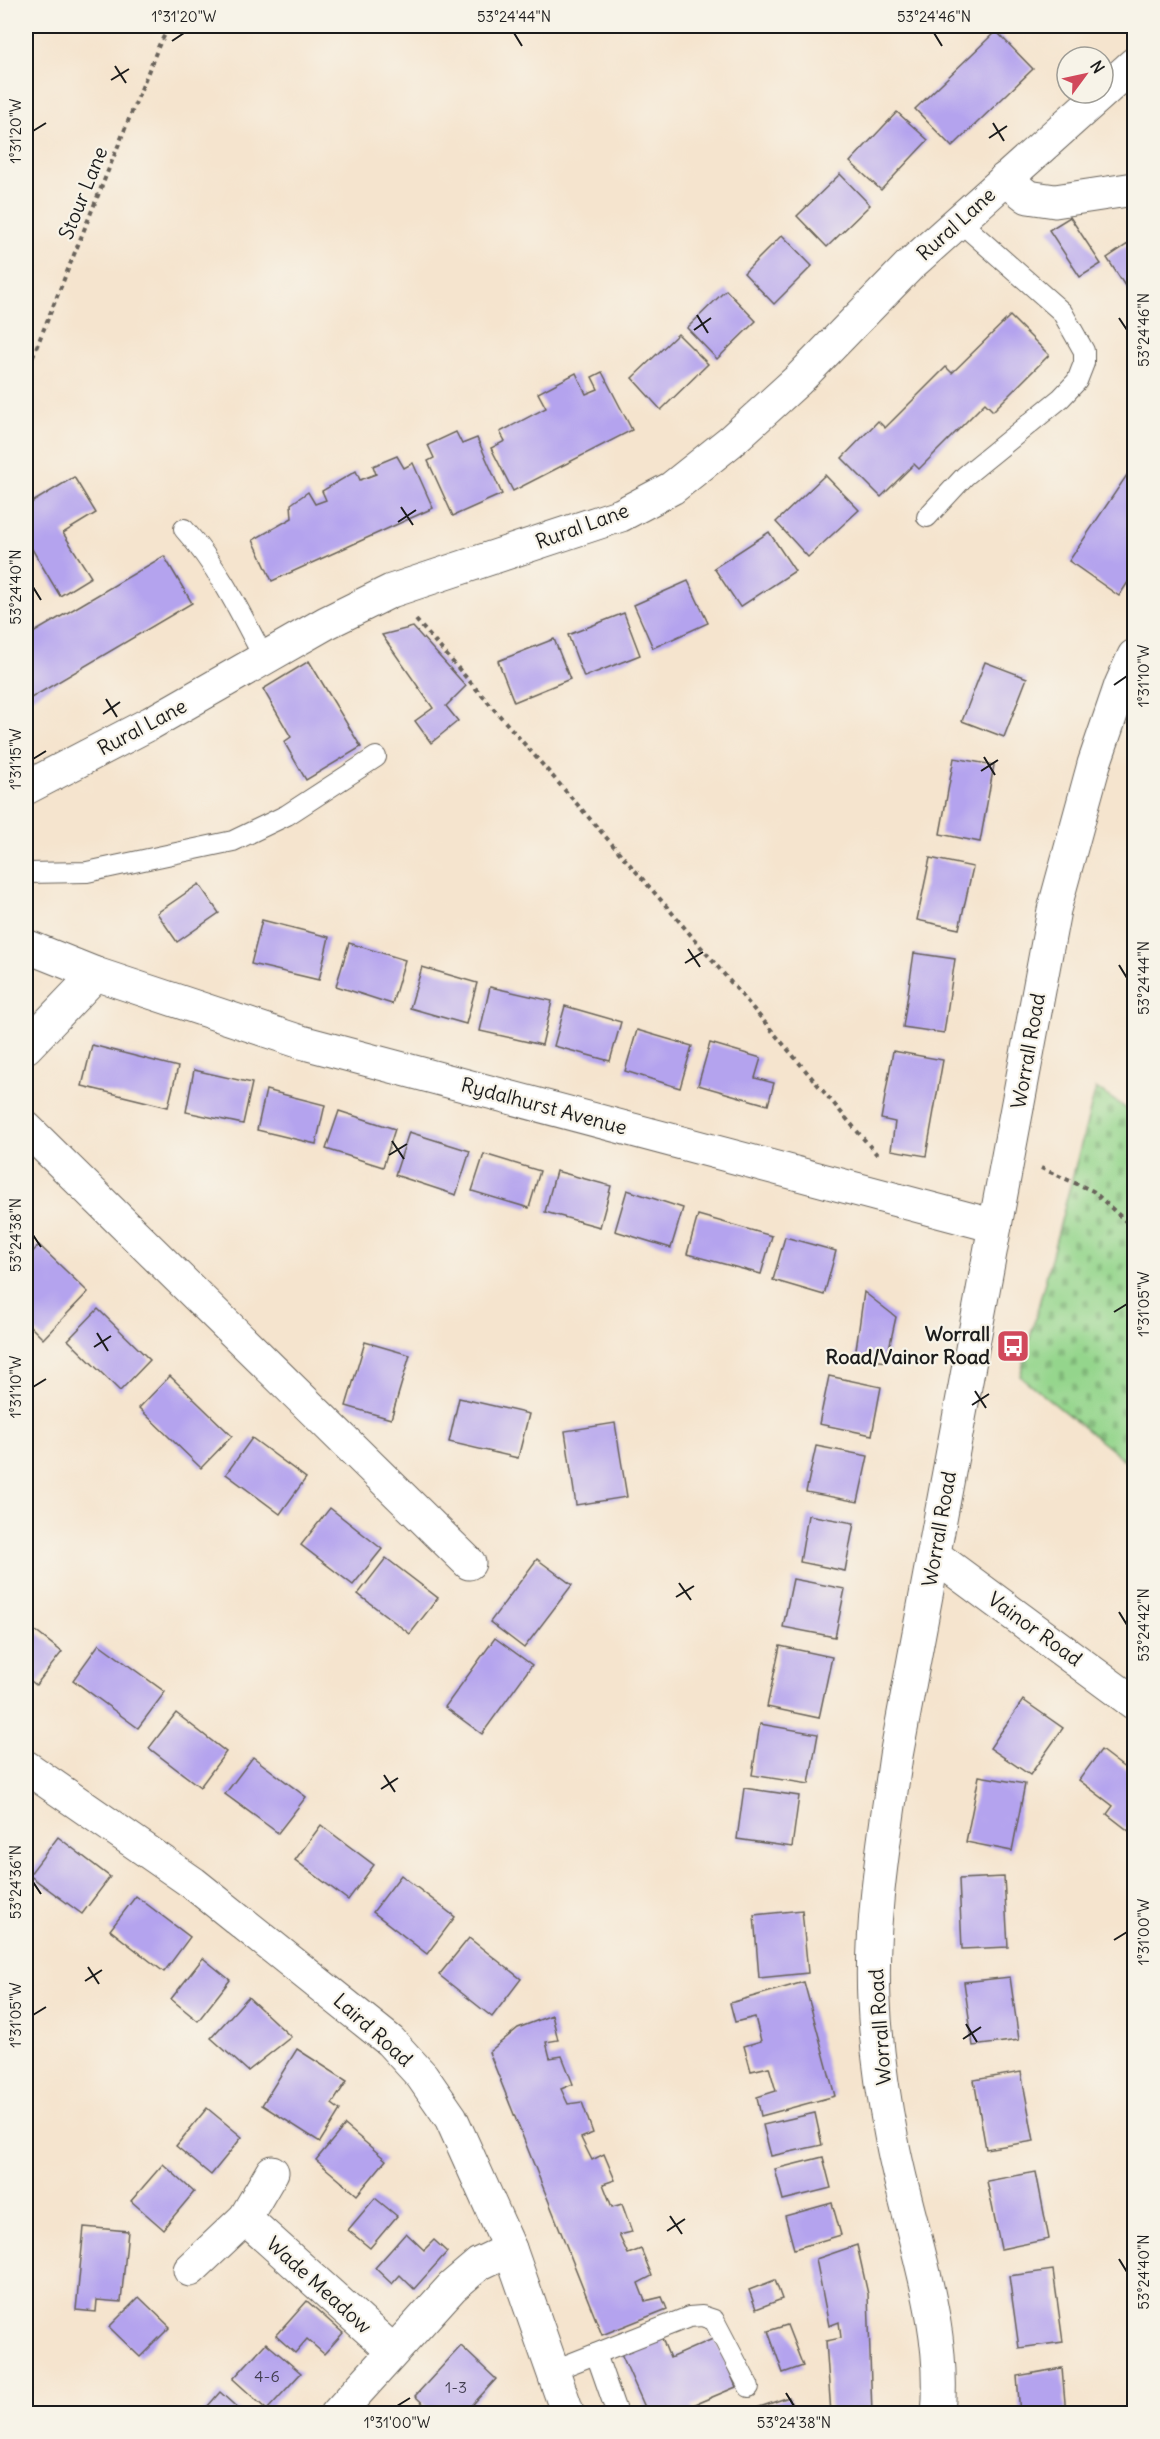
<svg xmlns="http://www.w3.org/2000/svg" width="1160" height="2439" font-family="Delius,sans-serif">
<defs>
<pattern id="cemetery-stones" width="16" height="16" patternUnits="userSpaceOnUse" patternTransform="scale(1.5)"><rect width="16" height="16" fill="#94d58c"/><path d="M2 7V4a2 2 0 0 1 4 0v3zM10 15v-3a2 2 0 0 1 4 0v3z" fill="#7fb678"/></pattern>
</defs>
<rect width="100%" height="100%" fill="#f7f3e8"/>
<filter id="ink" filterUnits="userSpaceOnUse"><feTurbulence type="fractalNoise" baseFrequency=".0167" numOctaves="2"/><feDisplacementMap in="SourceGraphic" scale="12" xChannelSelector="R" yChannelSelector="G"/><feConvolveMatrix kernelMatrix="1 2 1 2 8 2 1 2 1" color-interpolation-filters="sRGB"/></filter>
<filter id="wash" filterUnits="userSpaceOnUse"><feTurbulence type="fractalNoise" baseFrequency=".008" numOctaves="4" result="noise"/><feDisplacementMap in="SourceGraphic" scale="24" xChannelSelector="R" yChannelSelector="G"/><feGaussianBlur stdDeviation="1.35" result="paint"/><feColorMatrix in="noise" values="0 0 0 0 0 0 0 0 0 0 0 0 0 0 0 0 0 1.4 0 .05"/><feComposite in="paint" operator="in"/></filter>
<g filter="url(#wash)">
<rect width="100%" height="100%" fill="#f5e4ce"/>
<polygon fill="url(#cemetery-stones)" stroke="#587854" stroke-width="1.5" points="1096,1088 1134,1114 1134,1468 1020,1376"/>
<g id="blocks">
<g fill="#b4a3ee">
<polygon points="996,31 1033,69 952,147 915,109"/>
<polygon points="897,112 928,140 881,190 850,162"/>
<polygon points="840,174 870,205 827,247 797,216"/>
<polygon points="1070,217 1101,264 1080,277 1049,230"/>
<polygon points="782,235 812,266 774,304 744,273"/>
<polygon points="1134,240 1134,300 1107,258"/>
<polygon points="726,290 756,321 717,359 687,328"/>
<polygon points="1010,316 1049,355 993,411 985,403 919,469 914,464 881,497 842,458 878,421 885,428 946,367 952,373"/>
<polygon points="678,334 708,364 661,410 632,378"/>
<polygon points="602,372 632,430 513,491 491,448 505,441 500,432 546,408 538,393 576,373 586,394 598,389 592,377"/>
<polygon points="456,432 462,444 477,438 502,494 453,516 428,461 434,458 428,445"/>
<polygon points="397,456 404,468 413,463 433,508 272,581 253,540 292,518 291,504 308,492 315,504 326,500 322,491 356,471 360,480 376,474 373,466"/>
<polygon points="1129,472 1134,476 1134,573 1119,596 1069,561"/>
<polygon points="825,475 859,510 808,557 776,522"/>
<polygon points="74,477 96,513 63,533 91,577 60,596 26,539 26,506"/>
<polygon points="769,532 795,571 740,607 714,568"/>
<polygon points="164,556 192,603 26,701 26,637"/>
<polygon points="688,581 708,623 653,648 634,605"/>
<polygon points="624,613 640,655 584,677 568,635"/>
<polygon points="413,627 466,686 446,706 458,721 431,743 415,721 433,708 382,635"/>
<polygon points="554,639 570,679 514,702 498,661"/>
<polygon points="309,661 361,747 306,780 284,742 291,737 263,689"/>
<polygon points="985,662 1027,678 1004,737 962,721"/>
<polygon points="954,758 994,765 980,842 940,834"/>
<polygon points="930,858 973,867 959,929 917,920"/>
<polygon points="199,884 219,913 177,942 157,913"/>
<polygon points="262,920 329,937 319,980 251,964"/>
<polygon points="349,943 405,960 392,1004 336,986"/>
<polygon points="914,953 955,959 944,1033 903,1027"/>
<polygon points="422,967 477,983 466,1024 410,1008"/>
<polygon points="490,987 552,1001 542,1045 480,1031"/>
<polygon points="565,1006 621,1022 610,1061 554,1046"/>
<polygon points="637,1030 692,1046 680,1088 625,1071"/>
<polygon points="710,1043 761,1058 755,1078 774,1083 768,1105 698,1085"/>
<polygon points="92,1045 178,1067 168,1107 82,1086"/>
<polygon points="893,1051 943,1060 926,1156 891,1150 895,1122 881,1119"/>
<polygon points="194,1070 252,1083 243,1124 186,1112"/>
<polygon points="266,1090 325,1105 316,1144 257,1130"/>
<polygon points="339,1111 395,1129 383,1167 326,1149"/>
<polygon points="409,1132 470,1151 456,1195 395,1175"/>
<polygon points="484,1154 540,1171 529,1208 472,1191"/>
<polygon points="556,1171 611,1186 600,1227 545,1212"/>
<polygon points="627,1190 683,1208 671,1248 615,1231"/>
<polygon points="698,1215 772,1236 761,1274 687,1254"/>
<polygon points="785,1237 836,1251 824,1295 773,1280"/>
<polygon points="39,1245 88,1292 43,1339 26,1322 26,1259"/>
<polygon points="864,1292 896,1317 886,1362 855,1357"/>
<polygon points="98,1309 150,1360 120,1391 68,1340"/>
<polygon points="365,1342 410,1355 391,1419 346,1406"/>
<polygon points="170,1376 232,1436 201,1468 139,1408"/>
<polygon points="829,1376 881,1387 872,1435 819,1424"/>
<polygon points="459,1398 529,1414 518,1458 449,1442"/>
<polygon points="615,1423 627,1497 576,1505 565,1431"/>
<polygon points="252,1438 306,1478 280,1514 226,1474"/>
<polygon points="816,1446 868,1456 858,1502 806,1492"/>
<polygon points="330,1508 382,1549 353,1585 301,1545"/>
<polygon points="808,1515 854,1523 845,1571 800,1562"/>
<polygon points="386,1558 438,1598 410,1634 358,1594"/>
<polygon points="537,1559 572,1585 524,1648 490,1622"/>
<polygon points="793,1579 845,1589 835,1637 783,1627"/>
<polygon points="26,1624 62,1652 36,1685 26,1677"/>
<polygon points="495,1638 532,1665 482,1734 445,1707"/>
<polygon points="99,1644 165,1692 138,1728 73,1680"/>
<polygon points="780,1646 832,1657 819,1718 767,1707"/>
<polygon points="1023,1700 1063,1728 1030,1775 990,1748"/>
<polygon points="176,1713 226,1752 200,1787 149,1748"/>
<polygon points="760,1724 818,1734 809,1784 752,1775"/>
<polygon points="1101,1750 1134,1775 1134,1835 1107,1814 1113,1806 1079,1780"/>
<polygon points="253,1757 306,1797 278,1833 225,1794"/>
<polygon points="979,1776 1025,1784 1012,1851 966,1842"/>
<polygon points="744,1788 799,1796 792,1847 737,1839"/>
<polygon points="321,1825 374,1865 348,1900 295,1860"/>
<polygon points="58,1837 110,1877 82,1914 29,1875"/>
<polygon points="401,1875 455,1917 427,1954 373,1912"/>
<polygon points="1004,1877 1008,1947 962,1949 959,1879"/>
<polygon points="136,1896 190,1937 164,1972 110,1930"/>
<polygon points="802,1910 808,1973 759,1978 754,1915"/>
<polygon points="469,1938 521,1979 492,2017 439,1975"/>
<polygon points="203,1958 230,1980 198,2021 171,1999"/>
<polygon points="1010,1977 1019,2040 973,2046 964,1982"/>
<polygon points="804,1982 835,2096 761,2116 757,2097 776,2091 769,2067 751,2071 744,2046 761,2041 755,2017 735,2022 730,2003"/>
<polygon points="248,1997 291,2037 248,2071 211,2038"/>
<polygon points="552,2015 558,2040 546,2042 550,2058 562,2056 573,2084 561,2089 568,2104 582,2102 593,2133 581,2138 592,2160 604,2154 615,2180 603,2184 612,2207 622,2204 632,2232 619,2235 628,2254 641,2249 652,2276 638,2283 645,2301 662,2297 667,2309 602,2335 489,2052 518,2028"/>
<polygon points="297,2049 347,2081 332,2104 340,2110 320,2142 262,2105"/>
<polygon points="1021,2072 1034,2141 986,2149 974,2080"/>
<polygon points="207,2108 242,2137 211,2175 176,2146"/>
<polygon points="815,2113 822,2145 771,2156 763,2125"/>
<polygon points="345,2125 386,2160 357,2195 316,2160"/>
<polygon points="823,2157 831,2188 783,2200 775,2169"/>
<polygon points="163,2164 194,2192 163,2229 131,2201"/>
<polygon points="1036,2172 1049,2239 1001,2249 987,2181"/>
<polygon points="375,2198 397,2216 370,2248 348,2230"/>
<polygon points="832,2203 841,2235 794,2249 785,2216"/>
<polygon points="84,2227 128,2231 121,2302 97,2300 96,2312 76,2310"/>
<polygon points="406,2233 424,2250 434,2240 447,2252 414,2289 400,2275 392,2284 375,2268"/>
<polygon points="857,2245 868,2294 872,2414 831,2414 826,2341 841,2338 839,2322 829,2326 816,2259"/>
<polygon points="1053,2270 1063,2342 1019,2348 1009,2276"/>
<polygon points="775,2280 782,2299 756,2309 749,2290"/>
<polygon points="139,2297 170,2327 140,2357 109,2327"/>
<polygon points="307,2301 343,2333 324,2354 307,2339 295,2353 276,2336"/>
<polygon points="787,2325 803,2366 783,2373 768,2331"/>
<polygon points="659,2331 670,2358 715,2338 736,2387 691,2406 695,2414 648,2414 619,2349"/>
<polygon points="266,2343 301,2373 267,2410 233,2379"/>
<polygon points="461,2346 496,2379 464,2414 434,2414 415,2396"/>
<polygon points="1062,2368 1066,2414 1020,2414 1017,2376"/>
<polygon points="220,2392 244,2414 201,2414"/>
<polygon points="789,2397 795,2414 749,2414 748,2411"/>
</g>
</g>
</g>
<g filter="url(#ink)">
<use href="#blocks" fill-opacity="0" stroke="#68625a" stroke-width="1.5"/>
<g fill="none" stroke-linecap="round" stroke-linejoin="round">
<defs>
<g id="lane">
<polyline points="927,517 965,476 1061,398 1077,381 1084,363 1084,351 1062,312 959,221"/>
<path d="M184,529C219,568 240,612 264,658"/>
<polyline points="26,873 87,872 233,841 287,815 376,757"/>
<polyline points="596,2354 617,2414"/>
<polyline points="552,2371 689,2317 702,2316 714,2320 749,2387"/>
</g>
<g id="street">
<polyline points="1005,179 1028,197 1055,201 1134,189"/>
<polyline points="26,788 151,723 326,623 391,591 621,515 672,488 731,441 798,380 910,265 1134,64"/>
<polyline points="26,946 96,974 301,1042 995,1226"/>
<polyline points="26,1047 96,974"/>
<polyline points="26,1128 469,1563"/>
<polyline points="935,1556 1134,1703"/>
<polyline points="26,1767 193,1883 390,2041 422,2076 451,2118 510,2249 568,2414"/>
<polyline points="245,2218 393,2351"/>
<polyline points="190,2270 245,2218 272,2172"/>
<polyline points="337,2414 452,2287 479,2264 510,2249"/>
</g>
<path id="secondary" d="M938,2414C947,2321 909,2231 892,2141C883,2095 876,2047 874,2001C870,1919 885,1836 896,1756L1054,910L1094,764L1121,685L1134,656"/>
</defs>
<use href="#lane" stroke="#68625a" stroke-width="22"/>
<use href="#street" stroke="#68625a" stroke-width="35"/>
<use href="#secondary" stroke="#68625a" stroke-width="35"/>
<g stroke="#68625a" stroke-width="4" stroke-dasharray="4.5 4.5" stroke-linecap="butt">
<polyline points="26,373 159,45 170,26"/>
<polyline points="416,620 667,907 879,1157"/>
<polyline points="1041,1168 1093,1191 1134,1229"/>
</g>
<use href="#lane" stroke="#fff" stroke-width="20"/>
<use href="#street" stroke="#fff" stroke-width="33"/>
<use href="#secondary" stroke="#fff" stroke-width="33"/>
</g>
</g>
<path fill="none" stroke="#1c1c1c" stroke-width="2" d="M514,33L522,46M934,33L942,46M172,41L184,33M115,66L126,83M111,80L129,69M993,123L1004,141M33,131L46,123M989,138L1007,126M697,315L708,333M1119,318L1127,330M694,330L711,318M401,507L413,525M398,522L416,510M33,587L41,600M1114,685L1127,676M106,699L117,717M103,714L120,702M984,757L995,775M33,759L46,751M981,771L998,760M688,949L700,967M685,963L703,952M1119,965L1127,978M392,1141L404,1159M389,1155L407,1144M33,1235L41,1247M1114,1312L1127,1304M97,1333L108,1351M94,1347L111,1336M33,1387L46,1379M975,1391L986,1408M972,1405L989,1394M679,1583L691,1600M676,1597L694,1586M1119,1612L1127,1625M384,1775L395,1792M381,1789L398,1778M33,1882L41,1894M1114,1940L1127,1932M88,1967L99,1984M85,1981L102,1970M33,2015L46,2007M966,2024L977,2042M963,2039L981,2027M670,2216L682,2234M667,2231L685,2219M1119,2259L1127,2272M786,2393L794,2406M397,2406L410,2398"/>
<defs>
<symbol id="bus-square" viewBox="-11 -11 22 22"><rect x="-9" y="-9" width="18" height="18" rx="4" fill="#d1495b" stroke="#f7f3e8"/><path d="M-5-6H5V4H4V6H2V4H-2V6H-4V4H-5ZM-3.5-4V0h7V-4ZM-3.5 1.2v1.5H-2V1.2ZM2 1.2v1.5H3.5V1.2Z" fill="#fff"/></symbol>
</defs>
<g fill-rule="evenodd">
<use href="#bus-square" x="994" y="1327" width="38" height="38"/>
</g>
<g text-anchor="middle" stroke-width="4.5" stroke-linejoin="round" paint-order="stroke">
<g font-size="16" fill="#423e50">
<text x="267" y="2382">4-6</text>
<text x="456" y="2393">1-3</text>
</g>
<g font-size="20" fill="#1c1c1c" stroke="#f7f3e8">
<text transform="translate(83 193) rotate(-68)" y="7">Stour Lane</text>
<text transform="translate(956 224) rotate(-42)" y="7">Rural Lane</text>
<text transform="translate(582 526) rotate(-20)" y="7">Rural Lane</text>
<text transform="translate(142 727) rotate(-28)" y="7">Rural Lane</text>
<text transform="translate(1028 1051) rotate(-80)" y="7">Worrall Road</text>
<text transform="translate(544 1106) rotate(15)" y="7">Rydalhurst Avenue</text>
<text transform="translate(939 1529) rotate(-80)" y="7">Worrall Road</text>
<text transform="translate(1035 1629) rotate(36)" y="7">Vainor Road</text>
<text transform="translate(880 2027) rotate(-94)" y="7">Worrall Road</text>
<text transform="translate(373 2030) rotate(42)" y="7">Laird Road</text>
<text transform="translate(319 2285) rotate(42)" y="7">Wade Meadow</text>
</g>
<g font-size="20" font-weight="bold" fill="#1c1c1c" stroke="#f7f3e8" text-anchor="end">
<text x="990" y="1341">Worrall<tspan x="990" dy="23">Road/Vainor Road</tspan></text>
</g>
</g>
<rect width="1160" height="2439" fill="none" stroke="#f7f3e8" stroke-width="66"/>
<g transform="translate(1085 75) rotate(57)"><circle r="28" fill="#f7f3e8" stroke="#9f9d96" stroke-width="1.5"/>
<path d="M0-4.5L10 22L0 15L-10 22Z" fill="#d1495b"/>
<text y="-9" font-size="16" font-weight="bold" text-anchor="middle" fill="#1c1c1c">N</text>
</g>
<rect x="33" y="33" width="1094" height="2373" fill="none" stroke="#1c1c1c" stroke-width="2"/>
<g font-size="15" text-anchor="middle" fill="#1c1c1c">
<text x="184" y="22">1°31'20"W</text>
<text x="514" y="22">53°24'44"N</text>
<text x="934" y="22">53°24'46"N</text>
<text transform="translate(16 131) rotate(-90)" y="5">1°31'20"W</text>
<text transform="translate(1144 330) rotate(-90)" y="5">53°24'46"N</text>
<text transform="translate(16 587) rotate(-90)" y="5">53°24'40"N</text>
<text transform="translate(1144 676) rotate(-90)" y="5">1°31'10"W</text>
<text transform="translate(16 759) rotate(-90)" y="5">1°31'15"W</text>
<text transform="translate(1144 978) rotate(-90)" y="5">53°24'44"N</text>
<text transform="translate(16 1235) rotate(-90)" y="5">53°24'38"N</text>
<text transform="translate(1144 1304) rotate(-90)" y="5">1°31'05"W</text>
<text transform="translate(16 1387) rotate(-90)" y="5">1°31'10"W</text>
<text transform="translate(1144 1625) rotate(-90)" y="5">53°24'42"N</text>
<text transform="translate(16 1882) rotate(-90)" y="5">53°24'36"N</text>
<text transform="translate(1144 1932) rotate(-90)" y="5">1°31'00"W</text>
<text transform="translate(16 2015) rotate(-90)" y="5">1°31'05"W</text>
<text transform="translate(1144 2272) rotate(-90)" y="5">53°24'40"N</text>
<text x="397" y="2428">1°31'00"W</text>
<text x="794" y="2428">53°24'38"N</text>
</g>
</svg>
